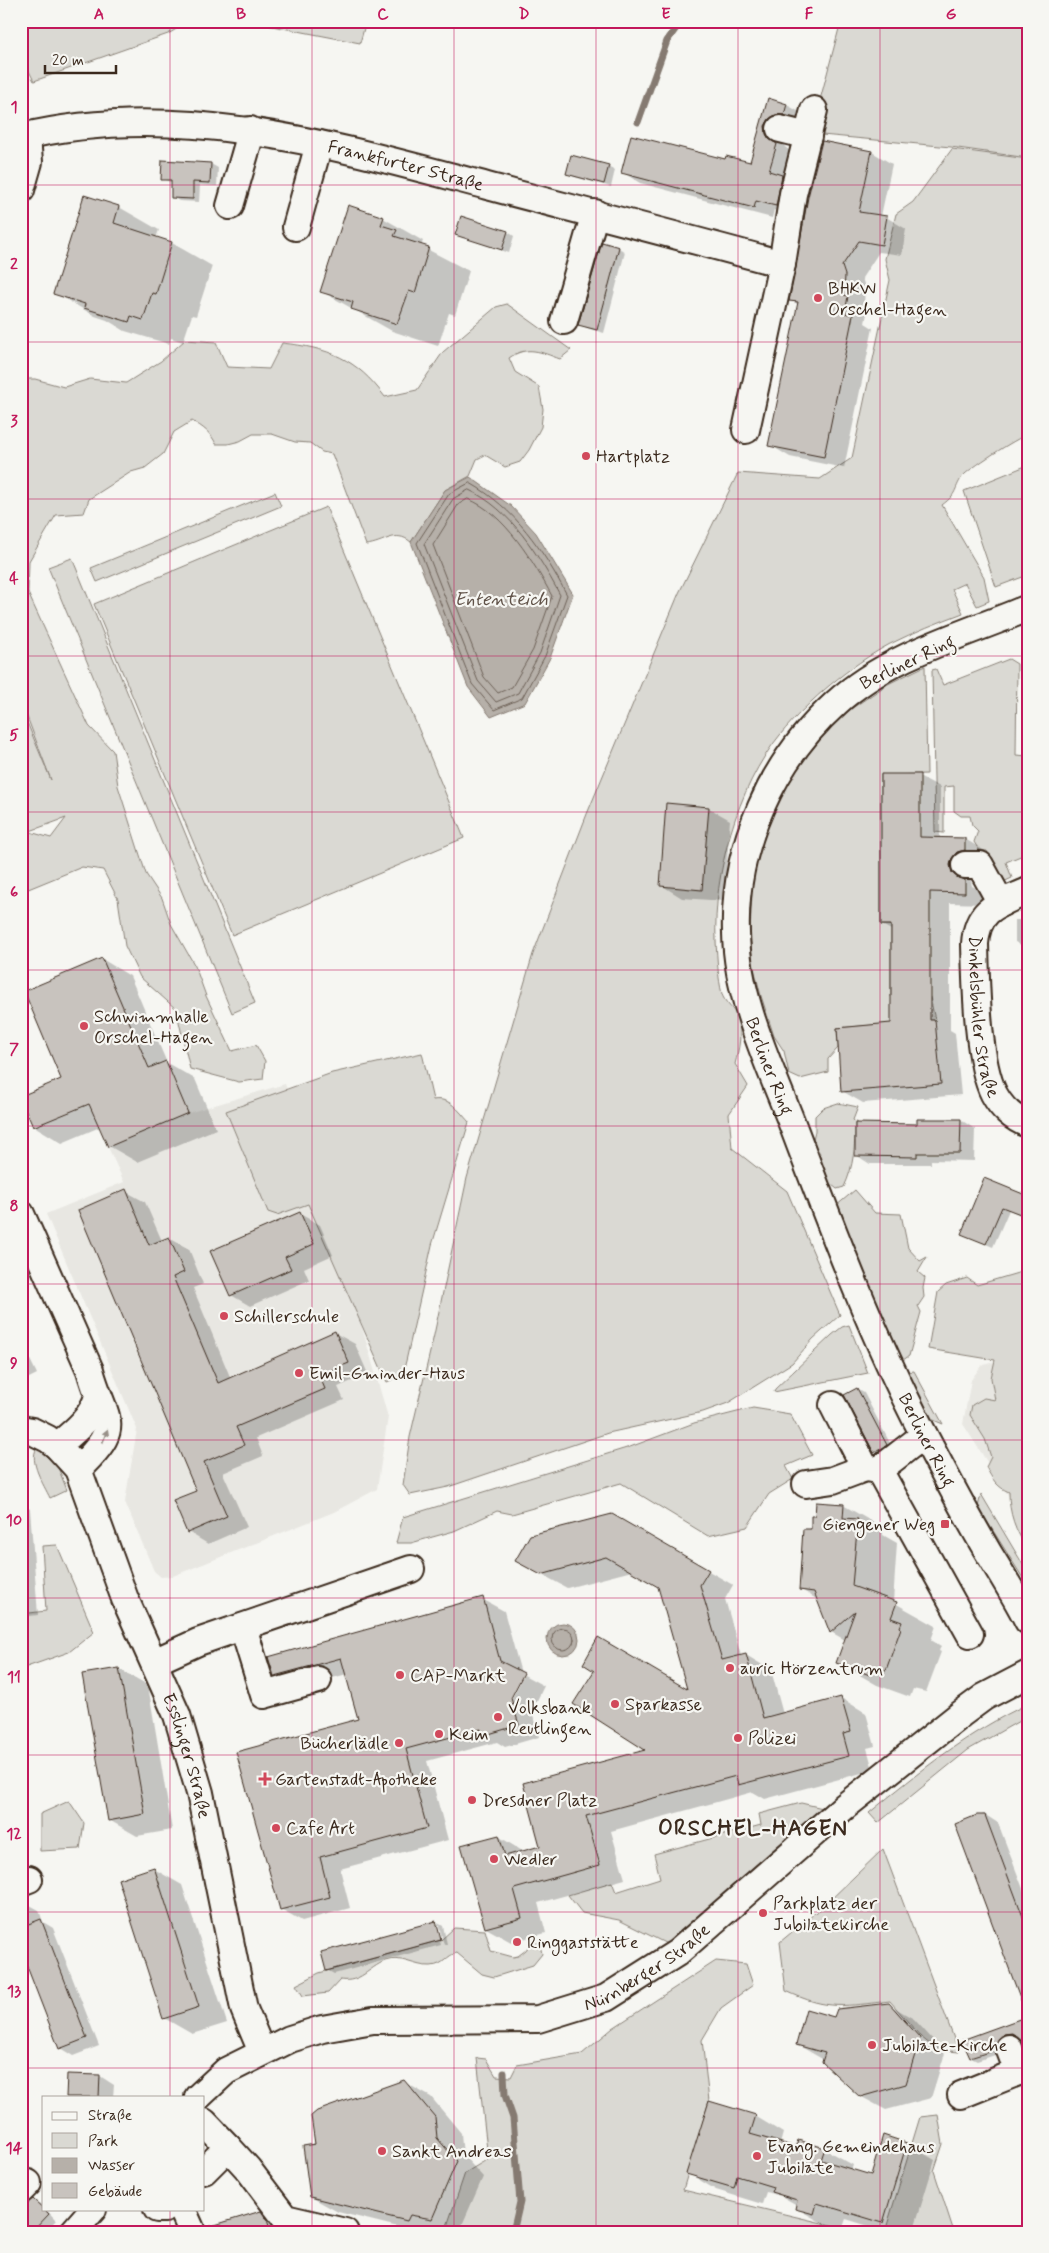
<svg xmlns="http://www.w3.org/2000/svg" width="1049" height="2253" font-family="Mynerve,sans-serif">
<rect width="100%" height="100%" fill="#f6f6f2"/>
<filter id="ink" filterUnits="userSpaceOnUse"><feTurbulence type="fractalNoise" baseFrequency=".02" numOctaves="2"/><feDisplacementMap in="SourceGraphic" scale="10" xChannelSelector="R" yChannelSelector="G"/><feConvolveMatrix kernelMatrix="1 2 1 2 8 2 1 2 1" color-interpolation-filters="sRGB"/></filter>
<g filter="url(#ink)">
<g fill="#e8e7e2">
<polygon points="285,1084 316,1169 388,1417 377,1489 334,1512 173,1576 161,1577 154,1571 125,1502 137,1429 46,1214 124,1182 108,1147 188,1113"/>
<polygon points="1028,1351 1028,1526 963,1424 971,1380 981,1366"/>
</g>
<g fill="#dad9d3" stroke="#8a8278" fill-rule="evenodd">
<polygon points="21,21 190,21 168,34 34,81 25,63 21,64"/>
<polygon points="246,21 366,21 360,43"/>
<polygon points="841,21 1028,21 1028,48 1024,59 1028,52 1028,158 951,147 811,134"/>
<path d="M952,149L1028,159V434C1017,438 968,469 962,477C953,491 958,493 942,505L984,577L989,601L977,606L965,583L952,589L963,613C939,622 914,632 890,644C849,666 810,699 780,735C737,787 713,875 716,941C717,958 718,978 722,994C724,1002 733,1008 737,1016C743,1031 739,1049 735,1064L748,1086L729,1114L732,1148L787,1191L840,1315L813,1339L792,1363L728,1403L703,1412L608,1433L448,1487L410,1495L403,1485L410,1437L434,1335L467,1178L533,954L587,814L679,593L738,473L820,479L852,458L890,280L885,259L896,214L913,202Z"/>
<path d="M507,304L571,350L560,359C541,352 527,345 509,358L515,372L539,387L543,409L541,427L529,450L520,462L505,467L485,455L477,459L470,476L445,490L411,542C395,529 385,543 366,545L332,454L322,452L310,443L295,442L272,434H253L240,441L228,444H216C211,433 203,427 192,421L174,432L163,454L145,468L131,472L89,499L84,513L56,515L29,561L28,593L89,726L113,751L118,786L146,874L162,898L171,924L195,966L206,996L232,1051L256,1045L265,1061L263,1079L239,1082L190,1069L176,1009L140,977L125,946L118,899L103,870L82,867L21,892V708L51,780L21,701V379H35L64,387L90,379L126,383L161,361L185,340L216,342L227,367L269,369L282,343C329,348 356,358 385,397L417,390L443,352L496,307ZM66,818L51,838L30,832V831Z"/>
<polygon points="1028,465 1028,575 996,587 964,491"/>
<polygon points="275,492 281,506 97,582 91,568"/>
<polygon points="326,507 464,838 232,935 94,604"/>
<polygon points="72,558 255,1003 232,1013 48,567"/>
<polygon points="1009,659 1017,664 1016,755 1028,756 1028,867 1023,855 1006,862 1012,878 1001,883 987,851 979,850 974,842 978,831 972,825 970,816 961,816 954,811 954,786 944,787 944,833 935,832 932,670 936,669 943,685"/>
<polygon points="925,666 927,774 881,775 881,925 891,925 891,997 930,997 935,1020 837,1028 838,1048 828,1059 828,1072 800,1079 789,1074 784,1051 774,1036 761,996 753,964 750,933 753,874 770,818 795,770 839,717 888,684"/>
<path d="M422,1053L433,1100C450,1097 458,1110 469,1122L432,1245L406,1361L402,1375L387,1382L308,1204L277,1215L268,1212L226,1111L332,1073Z"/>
<path d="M838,1103L858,1107L853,1120L859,1125L855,1124C855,1146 854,1166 844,1187L837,1189L832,1185H824L814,1166L820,1153L812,1143L815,1131V1116L823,1108Z"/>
<polygon points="855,1190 875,1213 901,1214 908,1248 920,1261 927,1257 918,1272 925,1278 923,1288 924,1297 918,1306 921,1312 909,1356 903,1360 878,1308 836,1206"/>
<path d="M1028,1270V1549C1015,1531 1009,1513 1009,1492C997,1487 992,1479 986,1467L991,1457L985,1439L970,1415L972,1405L984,1398L995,1400L991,1378L995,1360L928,1349L938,1292L946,1285L967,1278L977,1285Z"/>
<polygon points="849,1325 868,1373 774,1392 775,1389 832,1335 842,1327"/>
<polygon points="914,1371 943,1424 931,1419 908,1372"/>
<polygon points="753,1408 790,1414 812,1455 786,1466 793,1479 769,1494 747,1527 708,1536 621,1483 512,1514 497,1511 454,1531 411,1543 396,1543 403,1517 630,1447 694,1423"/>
<path d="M37,1448L57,1465L67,1490L50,1498C44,1485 28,1461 37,1448Z"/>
<polygon points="981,1494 1028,1573 1028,1586 978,1507"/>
<polygon points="57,1545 94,1632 69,1652 21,1669 21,1614 46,1611 42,1546"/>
<path d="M1028,1704V1716L968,1750L878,1823L869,1813C919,1772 969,1731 1028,1704Z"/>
<polygon points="69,1801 84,1823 80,1849 40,1851 40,1814"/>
<polygon points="801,1803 836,1811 675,1948 619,1920 582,1913 568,1895 612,1882 616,1892 660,1878 654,1854 761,1825 759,1814"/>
<path d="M883,1849L959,2052L937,2050L921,2037L890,2001C844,2006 829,2011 786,1991L780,1942L827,1903Z"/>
<path d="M454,1928L485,1930L491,1951L513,1957L518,1956L526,1950L533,1939L540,1945L542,1954L533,1965L494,1977L482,1974L457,1953C446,1955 445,1965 431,1966C414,1967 402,1955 385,1961C368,1968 361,1983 340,1980L328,1993L303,1996L296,1985L319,1973L441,1940Z"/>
<polygon points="716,1961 746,1964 753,1985 721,2008 702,2040 709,2101 683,2190 860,2232 445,2232 465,2173 488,2159 477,2058 486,2059 496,2076 511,2077 517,2065 582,2054 613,2028"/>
<polygon points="938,2115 943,2144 934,2171 954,2232 885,2232 920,2117"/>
</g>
<g fill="#b6b0a9" stroke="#857a71">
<polygon points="470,477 511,506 536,533 573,594 550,658 525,703 491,717 468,687 411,542 445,490"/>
<circle cx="563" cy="1639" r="16"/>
</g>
<g fill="#0003">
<polygon points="768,100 787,105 805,115 783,136 784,146 794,155 794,216 774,210 772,218 640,183 622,172 726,161 751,163"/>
<polygon points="872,152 892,164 881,216 886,217 906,229 902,255 879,252 862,278 865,287 864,306 868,309 865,323 873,328 844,468 790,457 770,445 799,305 791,300"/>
<polygon points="211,164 218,168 217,186 200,185 199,202 179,201 172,197 173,183 162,179"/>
<polygon points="608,166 615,170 611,187 575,177 568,174"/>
<polygon points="85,196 119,207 159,230 156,238 172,243 212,266 196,316 192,315 183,342 171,338 169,344 125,331 107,320 95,316 55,293"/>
<polygon points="383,218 423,241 421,246 469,271 455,315 449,313 438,346 392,331 321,291"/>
<polygon points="508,232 514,236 509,253 457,234"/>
<polygon points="619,248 625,252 604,333 587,328 580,325"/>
<polygon points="919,776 940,787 940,839 965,839 985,851 985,861 970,877 972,886 985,893 985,904 950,903 950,1030 955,1033 961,1095 863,1103 842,1091 893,1025 893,931 882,925"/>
<polygon points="709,808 730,820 724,901 682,898 661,885"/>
<polygon points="1015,920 1028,920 1028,967 1025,965 1025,947 1015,942"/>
<polygon points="102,959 130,976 167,1063 195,1079 216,1129 137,1162 109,1146 100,1127 62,1143 34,1126 63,1080"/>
<polygon points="961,1120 975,1129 974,1161 931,1160 931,1164 870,1164 856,1155 918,1125"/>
<polygon points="984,1179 1028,1197 1028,1218 1009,1210 993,1247 969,1237"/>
<polygon points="125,1191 145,1202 162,1241 169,1238 189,1249 203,1284 193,1288 231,1379 335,1333 355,1344 368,1374 338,1387 344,1400 256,1438 263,1456 223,1473 247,1527 208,1544 188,1532 197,1491"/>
<polygon points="300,1214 320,1225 333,1255 304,1268 309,1280 250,1306 231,1295"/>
<polygon points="21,1341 37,1374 21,1382"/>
<polygon points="857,1389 864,1393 893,1449 882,1456 875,1452"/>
<polygon points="21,1504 30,1509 38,1615 21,1617"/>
<polygon points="843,1505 883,1528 883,1535 897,1543 893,1602 936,1626 931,1640 941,1646 939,1651 941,1652 926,1692 913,1689 910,1697 877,1685 837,1662 845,1640 831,1632 818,1600 800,1589 816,1517"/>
<polygon points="611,1515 733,1585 725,1599 741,1656 746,1655 771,1670 783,1714 841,1698 866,1713 875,1746 867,1748 873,1770 765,1799 753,1792 611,1831 625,1879 538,1903 546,1933 511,1942 486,1928 498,1836 524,1852 542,1847 648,1751 689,1691 660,1586 632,1571 567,1588 517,1561"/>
<polygon points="482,1599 504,1611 521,1673 507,1703 509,1704 524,1675 544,1686 532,1711 539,1737 505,1747 497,1742 427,1761 448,1840 340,1869 350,1908 302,1921 281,1909 360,1720 347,1674 296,1688 275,1675"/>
<polygon points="119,1669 148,1685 172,1830 137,1836 109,1820 84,1675"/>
<polygon points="21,1750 24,1851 21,1851"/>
<polygon points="984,1814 998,1823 1028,1902 1028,2011 957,1824"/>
<polygon points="154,1869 182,1885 227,2023 192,2034 164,2018"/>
<polygon points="26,1903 39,1910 43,1922 53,1928 99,2046 73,2056 60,2048 21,1948 21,1905"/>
<polygon points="436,1922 443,1926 447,1944 444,1945 439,1926 436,1926 441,1945 334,1974 327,1970"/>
<polygon points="888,2004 914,2019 945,2053 931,2098 886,2110 860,2096 824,2060 798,2045 835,2019"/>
<polygon points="1028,2017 1028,2042 1019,2037 1012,2037 1001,2053 977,2061 971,2058 964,2040"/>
<polygon points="100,2076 114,2085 113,2097 67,2097"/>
<polygon points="404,2082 431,2097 461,2133 463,2155 483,2177 459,2232 437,2229 436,2232 418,2232 338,2212 311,2197 317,2145"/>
<polygon points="755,2116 783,2133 780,2144 797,2148 824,2149 853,2165 851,2171 872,2177 884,2137 907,2144 935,2160 913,2232 888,2232 846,2219 842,2230 824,2224 796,2208 797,2205 781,2196 766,2192 762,2204 716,2190 688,2173"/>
<polygon points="33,2200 42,2205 56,2220 45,2232 21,2232"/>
<polygon points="261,2212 280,2223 286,2232 206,2232 207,2228"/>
</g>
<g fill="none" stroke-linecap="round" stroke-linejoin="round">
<g stroke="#6c6056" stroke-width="1">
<path d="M470,483C515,508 543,550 567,595L545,656L522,698L494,710L472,684L417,543L449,494Z"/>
<path d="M469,490C511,509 539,556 560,595L540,653L518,693L496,702L478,681L424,544L453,499Z"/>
<path d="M468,499C505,513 534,563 552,596L533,650L512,687L498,693L484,677L433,545L458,505Z"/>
<circle cx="563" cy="1639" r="11"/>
</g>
<g stroke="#857a71" stroke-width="7">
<polyline points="638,122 667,41 681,21"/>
<polyline points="504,2073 505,2095 513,2118 520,2202 513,2232"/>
</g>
</g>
<g fill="#c8c3be" stroke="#3b2a1e">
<polygon points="768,98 787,104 784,115 775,115 769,119 765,126 766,134 769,139 777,144 769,171 782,175 776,206 756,201 754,208 621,173 631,135 725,159 726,156 750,162"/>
<polygon points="822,141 872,151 859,212 887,216 882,245 859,241 842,266 845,275 844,295 848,296 845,313 853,315 824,457 768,446 798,302 789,301 808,197"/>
<polygon points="571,155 609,165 604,184 566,174"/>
<polygon points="162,160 211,163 210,183 193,182 193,199 171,198 171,180 161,180"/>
<polygon points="84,195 119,206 114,223 172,242 156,294 152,293 143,320 131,316 129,322 84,308 85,304 53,294"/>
<polygon points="348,205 384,217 381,225 397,230 394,236 429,247 415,293 409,291 397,324 351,309 353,302 320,292"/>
<polygon points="461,216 508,231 502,250 455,235"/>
<polygon points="602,242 619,247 597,330 578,325"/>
<polygon points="881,774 920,774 920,837 965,838 965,850 957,852 952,858 950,865 952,873 958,878 965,880 965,893 930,892 930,1020 935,1020 941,1084 841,1092 837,1028 891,1023 891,925 881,925"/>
<polygon points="666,803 709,807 702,890 660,886"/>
<polygon points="102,958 149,1068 166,1061 188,1113 108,1147 89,1104 33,1127 21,1099 21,1096 61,1079 24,991"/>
<polygon points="917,1119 961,1119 960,1153 917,1153 917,1157 855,1156 855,1123 917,1124"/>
<polygon points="984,1178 1028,1196 1028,1217 1002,1207 986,1244 961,1234"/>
<polygon points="126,1189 149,1245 169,1237 184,1272 173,1277 218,1383 335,1331 349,1363 319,1375 325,1389 236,1427 244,1445 204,1462 227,1516 187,1533 173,1500 196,1491 78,1210"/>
<polygon points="300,1212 314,1244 285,1257 291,1269 230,1296 210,1251"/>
<polygon points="857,1388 887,1445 874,1453 844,1395"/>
<polygon points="816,1502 844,1504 843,1518 858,1519 852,1586 897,1602 891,1618 902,1622 900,1627 901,1628 886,1670 873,1667 870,1675 836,1663 855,1611 830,1633 814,1592 799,1590 803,1529 811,1529 811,1516 815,1516"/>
<polygon points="612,1514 709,1570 700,1585 722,1660 746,1654 763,1718 841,1697 851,1732 843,1734 849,1756 738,1785 736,1776 586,1816 600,1865 514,1889 522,1918 485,1928 461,1845 499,1835 505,1856 540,1846 523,1783 645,1750 573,1704 594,1671 583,1664 598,1637 687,1689 658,1587 606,1557 541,1575 515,1561 530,1535"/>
<polygon points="483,1597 500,1661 524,1673 511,1698 519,1725 482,1736 481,1729 406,1749 427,1828 320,1857 330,1897 280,1910 236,1752 358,1719 341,1658 274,1676 268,1657"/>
<polygon points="119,1668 145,1814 108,1821 82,1674"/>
<polygon points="977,1815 985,1815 1028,1930 1028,2011 1025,2011 955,1824"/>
<polygon points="154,1867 199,2007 163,2019 118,1879"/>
<polygon points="41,1919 87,2038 59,2049 21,1951 21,1927"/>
<polygon points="436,1921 441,1940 326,1971 321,1952"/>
<polygon points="889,2003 920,2038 906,2084 860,2097 822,2062 825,2053 796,2045 806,2009 834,2017 837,2009"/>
<polygon points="1028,2016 1028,2037 1021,2040 1012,2033 1004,2034 997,2039 995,2050 970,2058 962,2040"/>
<polygon points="67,2074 100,2075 99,2097 66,2097"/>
<polygon points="404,2080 435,2117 437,2138 457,2161 432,2219 410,2215 407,2221 310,2197 303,2146 315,2144 311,2116 317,2111"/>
<polygon points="709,2101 756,2115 750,2134 796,2147 798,2140 825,2148 821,2160 871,2175 883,2135 907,2143 883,2223 817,2203 814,2214 795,2209 797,2200 771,2192 773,2187 737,2176 734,2188 686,2174"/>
<polygon points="33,2199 49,2214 32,2232 21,2232 21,2205"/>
<polygon points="261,2211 267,2220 271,2232 208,2232 208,2227"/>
</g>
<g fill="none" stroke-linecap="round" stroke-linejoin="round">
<defs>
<g id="minor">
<polyline points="780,129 808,136"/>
<path id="s1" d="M21,137C178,99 336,146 487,186C586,212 684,237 782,264"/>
<polyline points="21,190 29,162 27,136"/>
<polyline points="230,206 249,140 250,130"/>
<polyline points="296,227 319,144"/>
<polyline points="564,321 595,213"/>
<polyline points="746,430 782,264 793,194 814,110"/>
<path id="s2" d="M1028,608C963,635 888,655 836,703C772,761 733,847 736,933C737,998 768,1062 791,1121C831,1227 871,1333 923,1433C944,1473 965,1513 988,1552C1002,1575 1016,1597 1028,1621"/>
<polyline points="965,865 980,865 1001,903"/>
<path id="s3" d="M1028,891C999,904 977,908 975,944C976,982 977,1061 994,1094C1001,1107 1013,1119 1028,1124"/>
<path d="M21,1214L90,1370C105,1424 125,1424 78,1469"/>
<polyline points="833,1405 865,1468 879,1470"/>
<path id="s4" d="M21,1429L32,1431L48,1439L57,1446L78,1469L125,1599L177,1715L200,1793L244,2009L262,2052"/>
<polyline points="924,1435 879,1470 970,1634"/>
<path d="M57,1446C75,1431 90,1420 98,1397"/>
<polyline points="806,1484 833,1480 865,1468"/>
<polyline points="243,1627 264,1695 318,1680"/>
<polyline points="154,1662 198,1642 411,1569"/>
<polyline points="21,1882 29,1879"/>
<polyline points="1009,2048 1018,2072"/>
<polyline points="961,2095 1028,2068"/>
<path id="s5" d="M198,2097L226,2071L290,2039L322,2029L373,2020L538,2019L606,1998L677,1953L844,1807L961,1714L984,1697L1028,1674"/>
<polyline points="204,2122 228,2147"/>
<polyline points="204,2171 228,2147 248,2169 285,2218 345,2232"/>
<polyline points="21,2190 28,2183"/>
<polyline points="157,2209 165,2209"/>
<polyline points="182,2209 191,2229"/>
<polyline points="73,2232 93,2209"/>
</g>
</defs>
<use href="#minor" stroke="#3b2a1e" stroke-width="30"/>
<use href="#minor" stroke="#f6f6f2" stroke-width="26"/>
</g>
<defs><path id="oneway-solid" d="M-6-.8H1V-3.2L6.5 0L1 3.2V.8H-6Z" transform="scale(1.25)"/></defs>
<use fill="#989088" href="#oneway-solid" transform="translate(105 1436) rotate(-69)"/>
</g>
<path fill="none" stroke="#c2185b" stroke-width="1" stroke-opacity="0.55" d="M170,21V2097M312,21V2232M454,21V2232M596,21V2232M738,21V2232M880,21V2232M21,185H1028M21,342H1028M21,499H1028M21,656H1028M21,812H1028M21,970H1028M21,1126H1028M21,1284H1028M21,1440H1028M21,1598H1028M21,1755H1028M21,1912H1028M21,2068H1028M170,2209V2232"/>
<g fill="#d1495b" stroke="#f6f6f2" stroke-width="2">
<circle cx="818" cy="298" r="5"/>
<circle cx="586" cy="456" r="5"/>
<circle cx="84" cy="1026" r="5"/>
<circle cx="224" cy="1316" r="5"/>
<circle cx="299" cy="1373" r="5"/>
<rect x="940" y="1519" width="10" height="10" rx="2.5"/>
<circle cx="730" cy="1668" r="5"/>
<circle cx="400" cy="1675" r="5"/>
<circle cx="615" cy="1704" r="5"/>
<circle cx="498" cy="1717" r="5"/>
<circle cx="439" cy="1734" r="5"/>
<circle cx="738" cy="1738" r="5"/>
<circle cx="399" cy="1743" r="5"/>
<path d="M262.5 1771.5h5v5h5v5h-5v5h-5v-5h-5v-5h5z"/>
<circle cx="472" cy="1800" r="5"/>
<circle cx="276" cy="1828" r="5"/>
<circle cx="494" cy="1859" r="5"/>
<circle cx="763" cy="1913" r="5"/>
<circle cx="517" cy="1942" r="5"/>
<circle cx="872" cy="2045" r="5"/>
<circle cx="382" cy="2151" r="5"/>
<circle cx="757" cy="2156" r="5"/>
</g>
<g text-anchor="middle" stroke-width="4.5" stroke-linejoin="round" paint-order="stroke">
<g font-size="18" fill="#3b2a1e" stroke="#f6f6f2">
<text dy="6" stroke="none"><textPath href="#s1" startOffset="390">Frankfurter Straße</textPath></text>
<text transform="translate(907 662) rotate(-26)" y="6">Berliner Ring</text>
<text dy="6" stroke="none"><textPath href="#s3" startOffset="154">Dinkelsbühler Straße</textPath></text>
<text dy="6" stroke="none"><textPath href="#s2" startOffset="612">Berliner Ring</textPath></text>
<text dy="6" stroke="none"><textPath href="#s2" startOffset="1018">Berliner Ring</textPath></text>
<text dy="6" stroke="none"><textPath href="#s4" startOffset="379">Esslinger Straße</textPath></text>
<text dy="6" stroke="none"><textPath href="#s5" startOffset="482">Nürnberger Straße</textPath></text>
</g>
<g font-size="18" fill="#3b2a1e" stroke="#f6f6f2" text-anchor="start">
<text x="828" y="294">BHKW<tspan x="828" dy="21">Orschel-Hagen</tspan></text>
<text x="596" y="462">Hartplatz</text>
<text x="94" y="1022">Schwimmhalle<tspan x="94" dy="21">Orschel-Hagen</tspan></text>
<text x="234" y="1322">Schillerschule</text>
<text x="309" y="1379">Emil-Gminder-Haus</text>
<text x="935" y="1530" text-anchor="end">Giengener Weg</text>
<text x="740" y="1674">auric Hörzentrum</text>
<text x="410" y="1681">CAP-Markt</text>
<text x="625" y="1710">Sparkasse</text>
<text x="508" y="1713">Volksbank<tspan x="508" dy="21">Reutlingen</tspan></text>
<text x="449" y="1740">Keim</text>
<text x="748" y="1744">Polizei</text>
<text x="389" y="1749" text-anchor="end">Bücherlädle</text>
<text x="275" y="1785">Gartenstadt-Apotheke</text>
<text x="482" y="1806">Dresdner Platz</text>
<text x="286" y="1834">Cafe Art</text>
<text x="504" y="1865">Wedler</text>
<text x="773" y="1909">Parkplatz der<tspan x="773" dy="21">Jubilatekirche</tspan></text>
<text x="527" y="1948">Ringgaststätte</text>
<text x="882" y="2051">Jubilate-Kirche</text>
<text x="767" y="2152">Evang. Gemeindehaus<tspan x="767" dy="21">Jubilate</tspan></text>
<text x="392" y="2157">Sankt Andreas</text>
</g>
<g font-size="19" font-style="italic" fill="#605248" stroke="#f6f6f2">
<text x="501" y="605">Ententeich</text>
</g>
<g font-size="22" font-weight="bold" letter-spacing="1" fill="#3b2a1e" stroke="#f6f6f2">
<text x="753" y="1835">ORSCHEL-HAGEN</text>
</g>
</g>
<rect width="1049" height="2253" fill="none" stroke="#f6f6f2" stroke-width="55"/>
<rect x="42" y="2096" width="162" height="115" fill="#f6f6f2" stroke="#aba49d"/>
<rect x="52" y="2112" width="25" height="8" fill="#f6f6f2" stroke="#aba49d"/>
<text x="88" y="2120" font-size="15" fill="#3b2a1e">Straße</text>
<rect x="52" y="2133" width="25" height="15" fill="#dad9d3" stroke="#aba49d"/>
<text x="88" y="2146" font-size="15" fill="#3b2a1e">Park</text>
<rect x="52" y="2158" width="25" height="15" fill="#b6b0a9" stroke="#aba49d"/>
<text x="88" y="2170" font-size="15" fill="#3b2a1e">Wasser</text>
<rect x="52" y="2183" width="25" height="15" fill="#c8c3be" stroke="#aba49d"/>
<text x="88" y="2196" font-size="15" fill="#3b2a1e">Gebäude</text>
<path d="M45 65v8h71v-8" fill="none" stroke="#3b2a1e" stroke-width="2.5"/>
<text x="52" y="65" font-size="15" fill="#3b2a1e" stroke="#f6f6f2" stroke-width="4" paint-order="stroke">20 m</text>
<rect x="28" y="28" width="994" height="2198" fill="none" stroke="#c2185b" stroke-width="2"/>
<g font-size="16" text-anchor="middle" font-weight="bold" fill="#c2185b">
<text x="99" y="19">A</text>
<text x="241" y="19">B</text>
<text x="383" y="19">C</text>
<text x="524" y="19">D</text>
<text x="666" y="19">E</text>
<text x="809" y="19">F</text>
<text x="951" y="19">G</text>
<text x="14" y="112">1</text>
<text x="14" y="269">2</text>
<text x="14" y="426">3</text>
<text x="14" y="583">4</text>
<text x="14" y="740">5</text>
<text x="14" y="897">6</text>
<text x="14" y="1054">7</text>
<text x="14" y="1211">8</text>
<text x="14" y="1368">9</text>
<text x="14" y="1525">10</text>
<text x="14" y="1682">11</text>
<text x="14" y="1839">12</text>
<text x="14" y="1996">13</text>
<text x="14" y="2153">14</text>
</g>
</svg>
